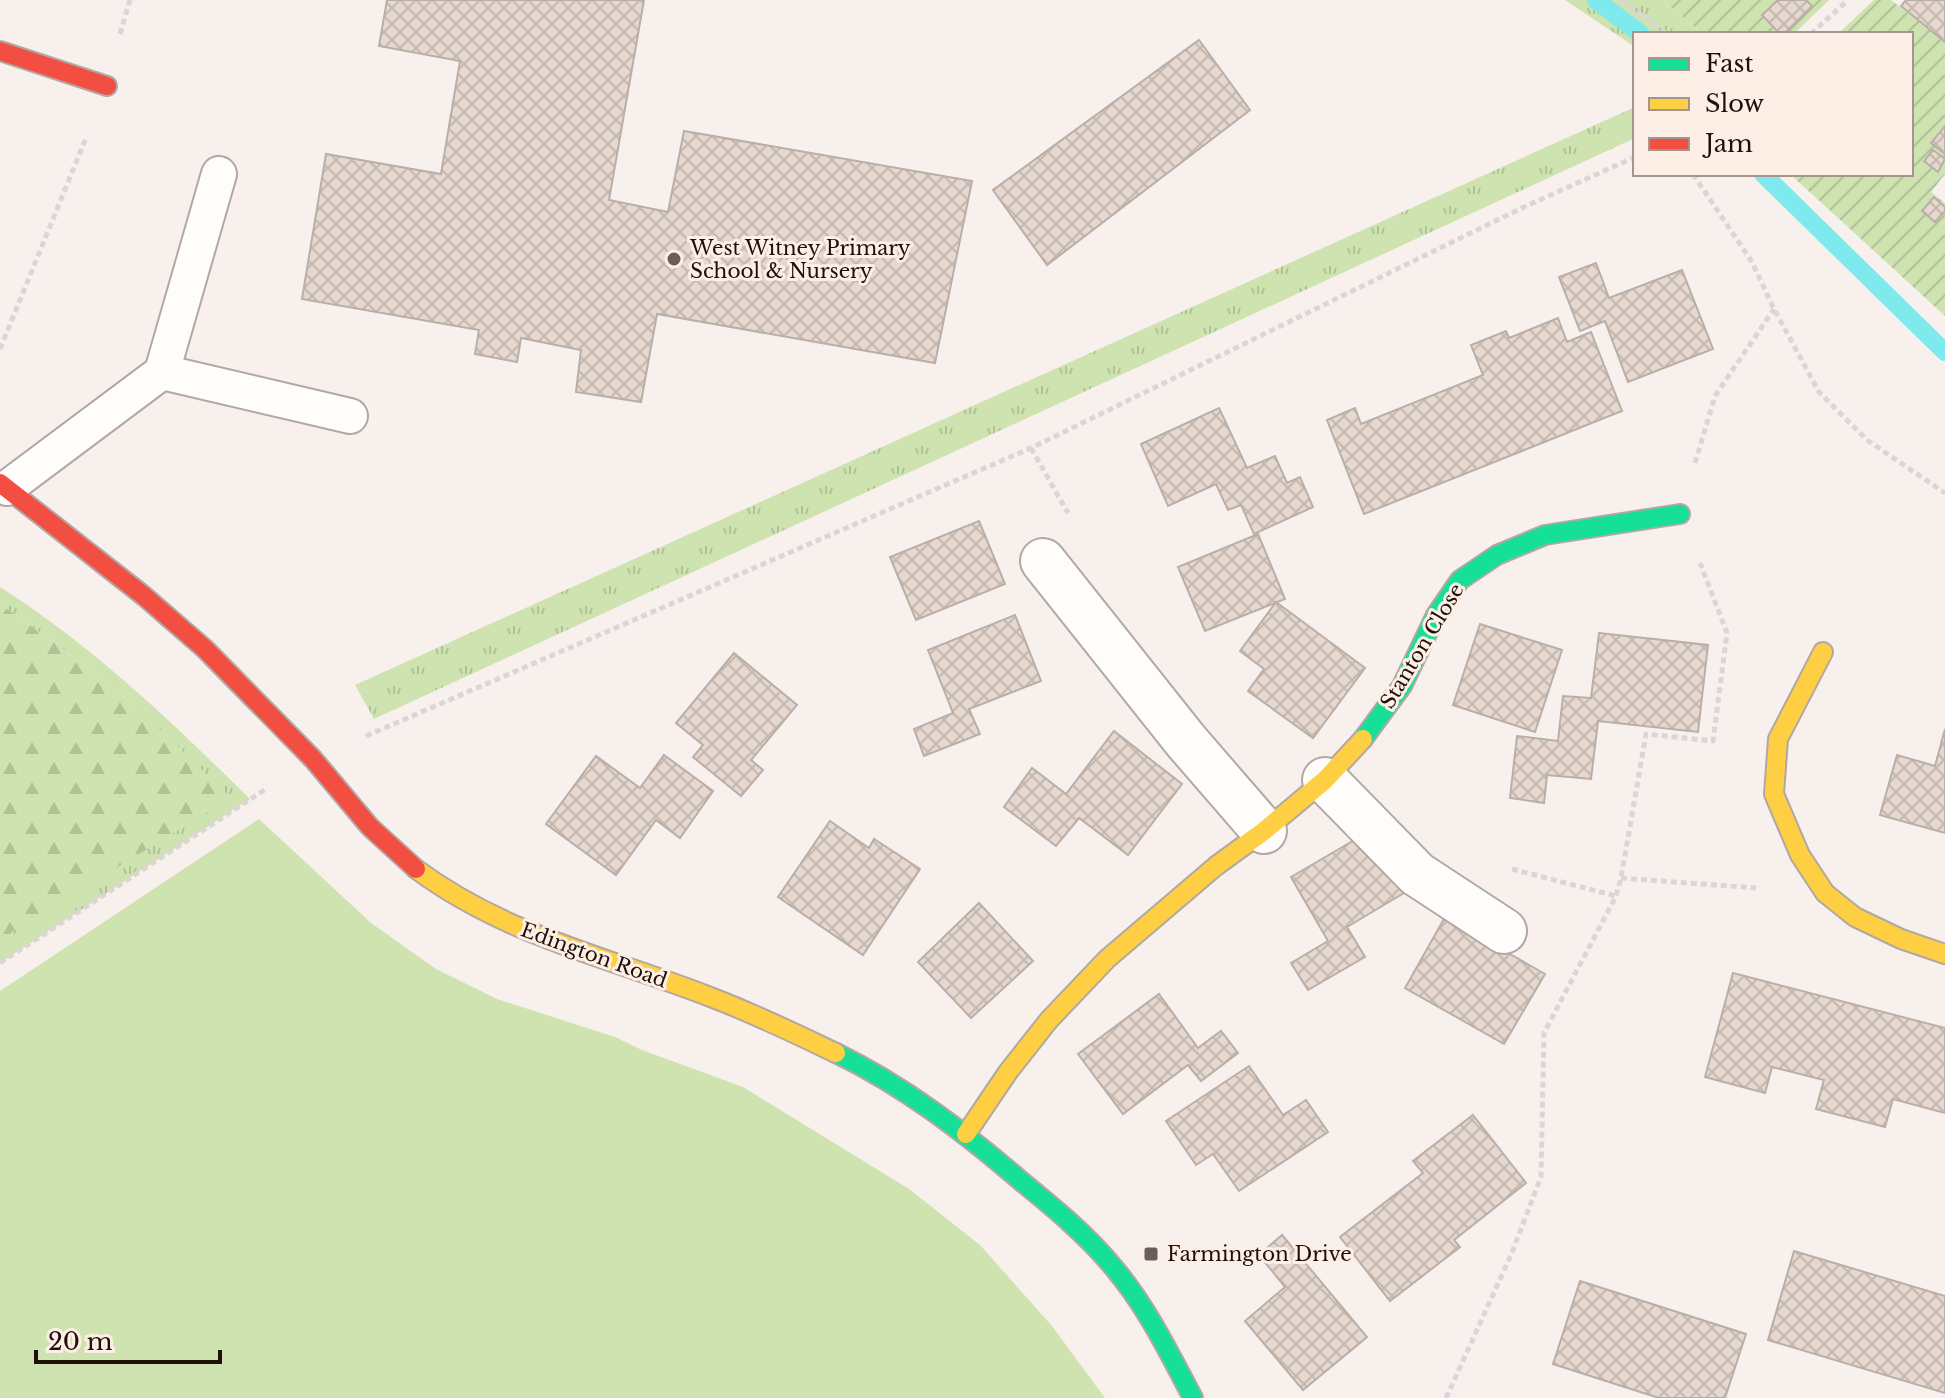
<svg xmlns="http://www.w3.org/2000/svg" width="1945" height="1398" font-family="'Libre Baskerville',serif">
<defs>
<pattern id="grass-tufts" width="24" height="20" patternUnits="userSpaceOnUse" patternTransform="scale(2)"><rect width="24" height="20" fill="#cee3b0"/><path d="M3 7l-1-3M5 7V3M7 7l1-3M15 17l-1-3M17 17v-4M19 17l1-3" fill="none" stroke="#b0c296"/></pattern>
<pattern id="forest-firs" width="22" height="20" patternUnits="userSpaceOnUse" patternTransform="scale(2)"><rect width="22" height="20" fill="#cee3b0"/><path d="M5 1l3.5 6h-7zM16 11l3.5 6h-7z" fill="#b0c296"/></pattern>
<pattern id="garden-furrows" width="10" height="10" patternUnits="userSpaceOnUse" patternTransform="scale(2)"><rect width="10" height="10" fill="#cee3b0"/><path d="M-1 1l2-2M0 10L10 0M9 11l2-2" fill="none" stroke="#b0c296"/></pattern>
<pattern id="building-cross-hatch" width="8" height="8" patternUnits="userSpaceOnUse" patternTransform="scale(2)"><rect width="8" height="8" fill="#e6d8cf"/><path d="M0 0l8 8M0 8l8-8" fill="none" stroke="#c5b8b0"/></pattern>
</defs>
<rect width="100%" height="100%" fill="#f8f0ec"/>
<g fill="url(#grass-tufts)">
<polygon points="1565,0 1662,0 1703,34 1635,34 1635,47"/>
<polygon points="1635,107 1635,138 374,719 355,685"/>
<path d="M0,587C93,646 173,723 250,799L0,963V939L12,930L138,708L65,650L0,604Z"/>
</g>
<polygon fill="url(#forest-firs)" points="0,604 65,650 138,708 231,798 0,939"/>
<polygon fill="#cee3b0" points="259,819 371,923 436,969 497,999 615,1037 642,1050 743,1087 909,1189 980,1245 1052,1326 1105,1398 0,1398 0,991"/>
<g fill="url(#garden-furrows)">
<polygon points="1662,0 1829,0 1794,34 1703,34"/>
<polygon points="1874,0 1891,0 1945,42 1945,174 1931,192 1945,203 1945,316 1790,174 1911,174 1911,34 1838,34"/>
</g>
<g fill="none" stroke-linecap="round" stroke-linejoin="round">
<g stroke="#7eeaee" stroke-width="18">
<polyline points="1596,0 1641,34"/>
<polyline points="1763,174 1945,352"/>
</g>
</g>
<g fill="url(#building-cross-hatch)" stroke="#b9afa9" stroke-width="2">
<polygon points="387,0 644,0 609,200 668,212 684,131 972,181 935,363 657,314 641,402 576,392 581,350 521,338 517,362 475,354 479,330 302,299 326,154 441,174 460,61 379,46"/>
<polygon points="1778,0 1806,0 1812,6 1784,34 1780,34 1762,15"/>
<polygon points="1906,0 1945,0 1945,42 1901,6"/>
<polygon points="1199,40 1250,110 1047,265 993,190"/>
<polygon points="1945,126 1945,154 1931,143"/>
<polygon points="1933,150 1945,159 1938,172 1924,161"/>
<polygon points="1934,197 1945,207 1945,211 1935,222 1922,211"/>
<polygon points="1596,263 1609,298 1682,270 1713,349 1628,382 1605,321 1580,331 1559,277"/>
<polygon points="1558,318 1567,342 1591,332 1622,411 1364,514 1327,420 1355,408 1361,424 1483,375 1471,345 1506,331 1509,338"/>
<polygon points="1219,408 1247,468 1275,456 1287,483 1300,477 1313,507 1254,534 1241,505 1228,510 1216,484 1168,506 1141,444"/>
<polygon points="979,521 1005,584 916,620 890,557"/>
<polygon points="1258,534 1285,599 1205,631 1178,567"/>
<polygon points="1276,602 1365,668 1313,738 1248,691 1264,669 1240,651"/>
<polygon points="1015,615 1041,681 969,709 980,734 924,756 914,729 953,713 928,650"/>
<polygon points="1480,624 1562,650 1535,732 1453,705"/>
<polygon points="1599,633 1708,645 1698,732 1598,721 1591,779 1547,775 1544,803 1510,798 1517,736 1558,741 1563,696 1591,698"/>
<polygon points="734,653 797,705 751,760 763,770 741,796 693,757 703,745 676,723"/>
<polygon points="1945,729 1945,833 1880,815 1897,755 1935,766"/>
<polygon points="1114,731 1182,784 1128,855 1079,818 1056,846 1004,807 1032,768 1066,794"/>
<polygon points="664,755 713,791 680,838 656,820 616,875 546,824 596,756 640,788"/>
<polygon points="830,821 869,848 874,839 920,869 863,955 778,897"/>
<polygon points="1368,832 1404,893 1347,927 1365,957 1308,990 1291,963 1328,941 1291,877"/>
<polygon points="979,903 1033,961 971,1018 918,962"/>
<polygon points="1445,917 1545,974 1504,1044 1405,988"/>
<polygon points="1733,973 1945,1028 1945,1113 1893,1099 1885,1127 1816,1109 1824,1080 1772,1067 1765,1093 1705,1077"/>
<polygon points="1159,994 1198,1048 1221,1031 1238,1053 1201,1081 1188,1065 1123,1114 1078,1054"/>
<polygon points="1249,1066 1283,1115 1306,1100 1328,1132 1239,1191 1213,1154 1196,1165 1166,1121"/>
<polygon points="1473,1115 1526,1183 1454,1240 1460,1247 1390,1301 1340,1237 1423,1173 1413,1161"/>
<polygon points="1282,1235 1367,1337 1303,1390 1245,1321 1285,1287 1259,1255"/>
<polygon points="1794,1251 1945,1296 1945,1393 1768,1340"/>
<polygon points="1580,1281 1746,1334 1725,1398 1659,1398 1553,1364"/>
</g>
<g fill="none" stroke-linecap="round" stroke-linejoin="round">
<defs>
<g id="lane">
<polyline points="162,372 350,416"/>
<polyline points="7,488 162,372 219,174"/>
</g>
<g id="street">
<polyline points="1043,561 1186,741 1264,831"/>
<polyline points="1325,780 1417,874 1504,931"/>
</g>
<g id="fast">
<polyline points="1363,739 1402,686 1436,615 1460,580 1497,555 1545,535 1680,514"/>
<path d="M836,1053C904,1086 964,1132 1021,1181C1054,1208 1087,1235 1114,1268C1147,1307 1169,1353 1193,1398"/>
</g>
<g id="slow">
<polyline points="1823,652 1778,739 1774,794 1800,855 1825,893 1855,917 1901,939 1945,954"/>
<path d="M416,869C508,937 609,957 713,998C755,1014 796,1034 836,1053"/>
<polyline points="966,1134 1008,1072 1049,1020 1107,959 1216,866 1264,831 1325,780 1363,739"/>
</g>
<g id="jam">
<polyline points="0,51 107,86"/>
<polyline points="0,483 144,596 205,649 313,759 370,827 416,869"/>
</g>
</defs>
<use href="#lane" stroke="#b2a8a3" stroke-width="38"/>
<use href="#street" stroke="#b2a8a3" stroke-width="48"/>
<use href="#fast" stroke="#b2a8a3" stroke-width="22"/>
<use href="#slow" stroke="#b2a8a3" stroke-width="22"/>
<use href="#jam" stroke="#b2a8a3" stroke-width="22"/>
<g stroke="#d9d6d5" stroke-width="5" stroke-dasharray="6 4" stroke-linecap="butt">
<polyline points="1621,0 1667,34"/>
<polyline points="120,34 130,0"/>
<polyline points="1811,34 1848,0"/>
<polyline points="1693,174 1752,262 1774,309 1819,392 1867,440 1945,493"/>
<polyline points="0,349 86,138"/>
<polyline points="1031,448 1068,513"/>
<polyline points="1695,463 1715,396 1774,309"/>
<polyline points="366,736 1031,448 1524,207 1635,157"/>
<polyline points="1512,869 1616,896"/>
<polyline points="1621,878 1756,888"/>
<polyline points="0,963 266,789"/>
<polyline points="1446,1398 1511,1255 1541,1177 1544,1033 1616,896 1621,878 1646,734 1713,741 1727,633 1700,563"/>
</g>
<use href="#lane" stroke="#fefdfc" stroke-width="34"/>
<use href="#street" stroke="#fefdfc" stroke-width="44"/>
<use href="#fast" stroke="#16e098" stroke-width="18"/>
<use href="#slow" stroke="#ffcf43" stroke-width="18"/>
<use href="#jam" stroke="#f24e42" stroke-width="18"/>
</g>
<g fill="#6a5f58" stroke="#feefe6" stroke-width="3">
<circle cx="674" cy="259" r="8"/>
<rect x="1143" y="1246" width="16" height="16" rx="4"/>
</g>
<g text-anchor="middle" stroke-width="6" stroke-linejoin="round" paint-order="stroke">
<g font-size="20" fill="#1d1109" stroke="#feefe6" text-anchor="start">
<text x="690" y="255">West Witney Primary<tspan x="690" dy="23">School &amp; Nursery</tspan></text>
<text x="1167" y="1261">Farmington Drive</text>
</g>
<g font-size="20" fill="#1d1109" stroke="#feefe6">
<text transform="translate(1422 646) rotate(-59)" y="7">Stanton Close</text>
<text transform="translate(594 955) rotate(20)" y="7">Edington Road</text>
</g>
</g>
<rect x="1633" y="32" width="280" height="144" fill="#feefe6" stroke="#a4968e" stroke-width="2"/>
<rect x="1649" y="58" width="40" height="12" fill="#16e098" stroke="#a4968e" stroke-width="2"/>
<text x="1705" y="72" font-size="24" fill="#1d1109">Fast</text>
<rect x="1649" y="98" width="40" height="12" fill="#ffcf43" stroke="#a4968e" stroke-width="2"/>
<text x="1705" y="112" font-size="24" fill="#1d1109">Slow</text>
<rect x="1649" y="138" width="40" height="12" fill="#f24e42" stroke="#a4968e" stroke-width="2"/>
<text x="1705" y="152" font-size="24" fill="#1d1109">Jam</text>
<path d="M36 1350v12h184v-12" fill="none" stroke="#1d1109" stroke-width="4"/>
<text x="48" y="1350" font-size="24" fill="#1d1109" stroke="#feefe6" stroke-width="6" paint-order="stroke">20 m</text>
</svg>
